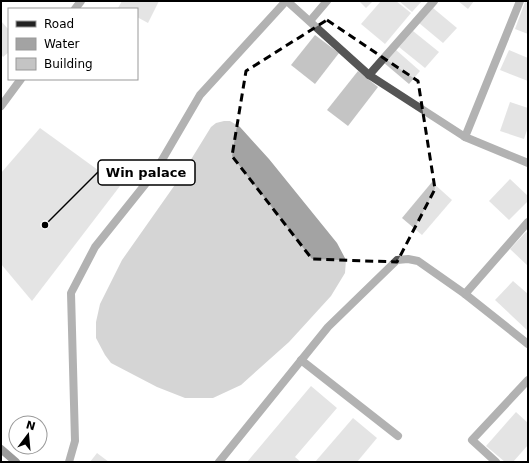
<svg xmlns="http://www.w3.org/2000/svg" width="529" height="463" font-family="'DejaVu Sans',sans-serif">
<rect width="100%" height="100%" fill="#fff"/>
<polygon fill="#a3a3a3" points="224,121 230,121 240,127 269,159 337,243 346,260 345,273 331,296 289,342 241,385 213,398 185,398 157,387 111,363 105,355 96,338 96,322 100,304 122,260 179,179 211,127 216,123"/>
<g fill="#c4c4c4">
<polygon points="122,1 159,1 148,23 137,17 137,9 118,8"/>
<polygon points="359,1 373,1 366,8"/>
<polygon points="381,1 396,1 411,13 385,44 361,24"/>
<polygon points="399,1 422,1 412,12"/>
<polygon points="458,1 474,1 468,9"/>
<polygon points="525,2 528,3 528,34 515,29"/>
<polygon points="433,8 457,28 443,43 419,23"/>
<polygon points="1,21 9,30 9,52 3,57 1,54"/>
<polygon points="413,31 439,52 425,68 399,47"/>
<polygon points="315,35 339,53 315,84 291,65"/>
<polygon points="395,49 420,71 409,84 383,62"/>
<polygon points="509,50 528,58 528,81 500,70"/>
<polygon points="358,71 378,87 348,126 327,110"/>
<polygon points="510,102 528,108 528,127 524,139 500,131"/>
<polygon points="40,128 120,186 32,301 1,264 1,173"/>
<polygon points="510,179 528,196 528,201 509,220 489,201"/>
<polygon points="432,182 452,200 422,235 402,218"/>
<polygon points="526,232 528,233 528,266 510,249"/>
<polygon points="513,281 528,294 528,331 495,300"/>
<polygon points="311,386 337,408 295,457 301,462 247,462"/>
<polygon points="516,412 528,423 528,445 513,462 505,462 486,446"/>
<polygon points="353,418 377,438 357,462 315,462"/>
<polygon points="97,453 109,462 90,462"/>
</g>
<g fill="none" stroke-linecap="round" stroke-linejoin="round">
<g stroke="#555" stroke-width="8">
<polyline points="287,1 369,75 465,137"/>
<polyline points="520,1 465,137 528,163"/>
<polyline points="75,9 81,1"/>
<polyline points="310,21 327,1"/>
<polyline points="369,75 434,1"/>
<polyline points="1,106 21,79"/>
<polyline points="528,222 465,294 528,344"/>
<polyline points="301,360 398,436"/>
<polyline points="69,462 75,441 71,293 95,247 155,172 200,95 286,1"/>
<polyline points="219,462 328,327 397,260 408,259 418,261 465,294"/>
<polyline points="496,462 472,440 528,380"/>
</g>
<polyline stroke="#222" stroke-width="8" points="1,449 16,462"/>
</g>
<path d="M0 0H529V463H0ZM327,20L418,81L435,189L397,262L312,259L232,156L246,71Z" fill="#fff" fill-opacity=".55" fill-rule="evenodd"/>
<path fill="none" stroke="#000" stroke-width="3" stroke-dasharray="8 5" stroke-linejoin="round" d="M327,20L418,81L435,189L397,262L312,259L232,156L246,71Z"/>
<path fill="none" stroke="#000" stroke-width="1.5" d="M45 225L98 172"/>
<circle fill="#000" stroke="#fff" stroke-width="1.5" cx="45" cy="225" r="4"/>
<rect fill="#fff" stroke="#000" stroke-width="1.5" x="98" y="160" width="97" height="25" rx="4"/>
<g font-size="13" text-anchor="middle" font-weight="bold" fill="#000">
<text x="146" y="177">Win palace</text>
</g>
<rect width="529" height="463" fill="none" stroke="#000000" stroke-width="4"/>
<rect x="8" y="8" width="130" height="72" fill="#ffffff" stroke="#999999"/>
<rect x="16" y="21" width="20" height="6" fill="#222222" stroke="#999999"/>
<text x="44" y="28" font-size="12" fill="#000000">Road</text>
<rect x="16" y="38" width="20" height="12" fill="#a3a3a3" stroke="#999999"/>
<text x="44" y="48" font-size="12" fill="#000000">Water</text>
<rect x="16" y="58" width="20" height="12" fill="#c4c4c4" stroke="#999999"/>
<text x="44" y="68" font-size="12" fill="#000000">Building</text>
<g transform="translate(28 435) rotate(16)"><circle r="19" fill="#ffffff" stroke="#999999"/>
<path d="M0-3L7 15L0 10L-7 15Z" fill="#000000"/>
<text y="-6" font-size="11" font-weight="bold" text-anchor="middle" fill="#000000">N</text>
</g>
</svg>
